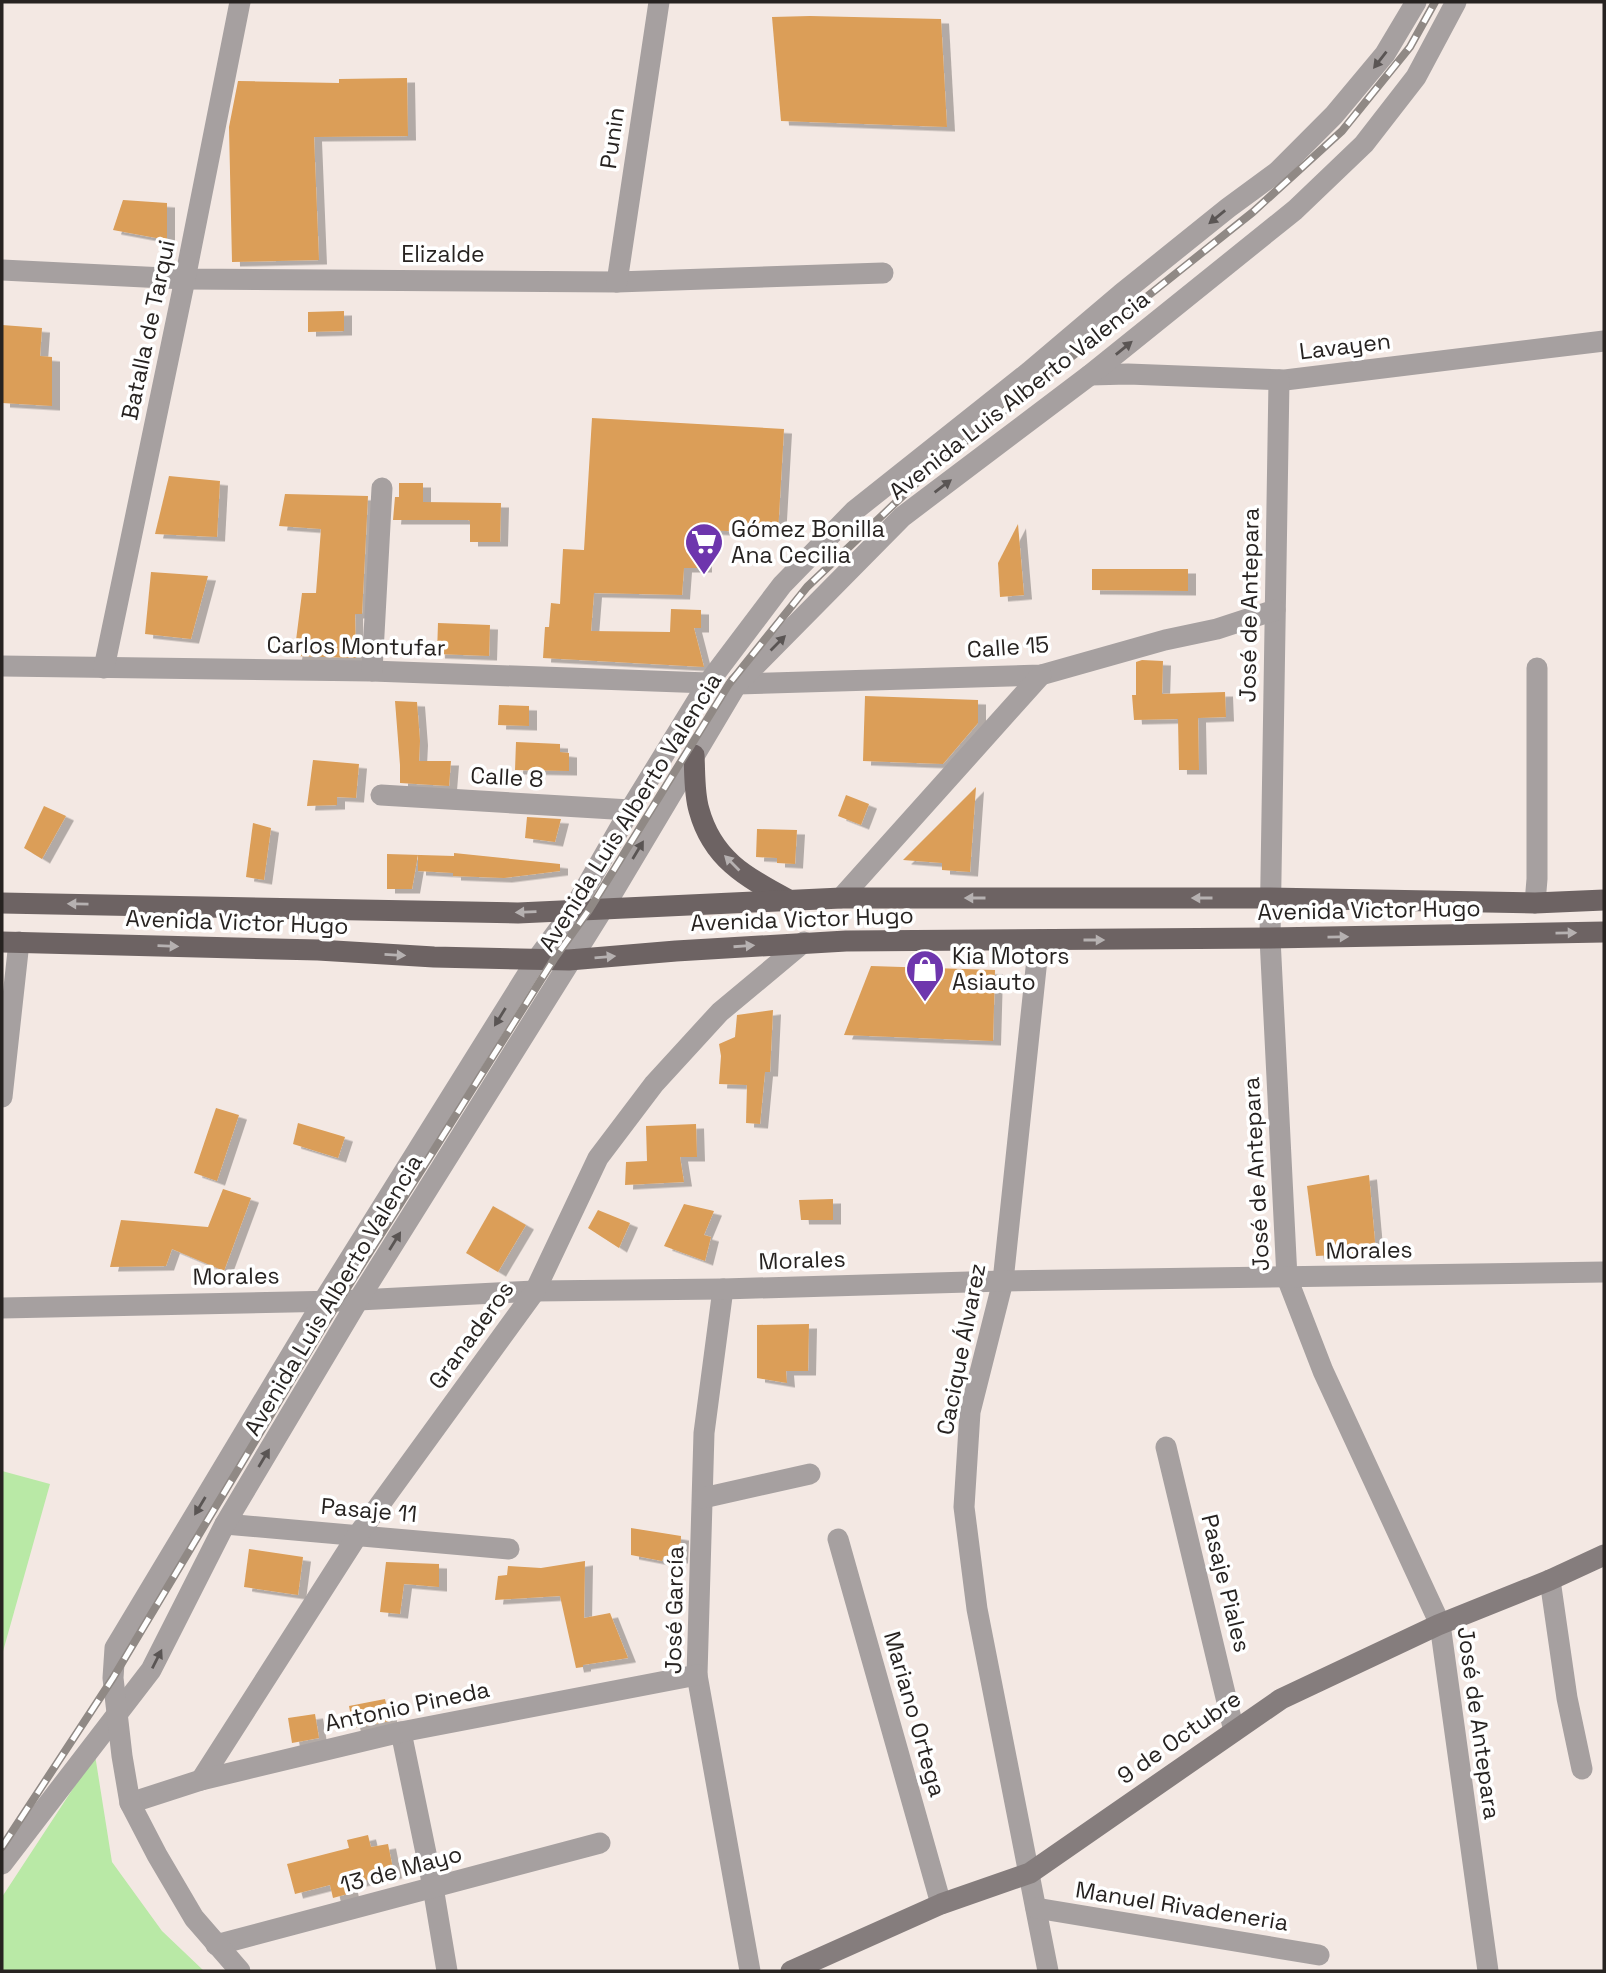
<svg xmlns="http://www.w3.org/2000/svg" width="1606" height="1973" font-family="'Space Grotesk',sans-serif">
<defs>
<filter id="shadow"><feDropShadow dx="8" dy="4.5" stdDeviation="0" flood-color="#0004"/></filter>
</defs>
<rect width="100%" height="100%" fill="#f3e8e3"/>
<g fill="#b9e9a6">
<polygon points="2,1471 50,1484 2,1655"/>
<polygon points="95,1755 112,1862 162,1931 204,1971 2,1971 2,1897"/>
</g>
<g fill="#db9e58" filter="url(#shadow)">
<polygon points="810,16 941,19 947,127 781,121 772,17"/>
<polygon points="407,78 408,136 314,137 319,260 232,262 229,127 238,81 339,83 339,79"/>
<polygon points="123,200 167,203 167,240 113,230"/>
<polygon points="344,311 344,331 308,332 308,312"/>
<polygon points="2,325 42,328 40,356 52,357 52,406 2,403"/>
<polygon points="592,418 784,429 778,533 703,530 704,568 684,568 682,595 594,593 591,631 670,632 671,609 701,610 701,628 694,628 704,667 543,658 545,627 549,627 551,603 560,604 563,549 584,550"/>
<polygon points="169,476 220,481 217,537 155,534"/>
<polygon points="399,483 423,483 423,502 501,503 500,542 470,542 470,521 468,520 393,520 395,497 399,497"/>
<polygon points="285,494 368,496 362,614 355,614 356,658 294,656 302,593 316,593 321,529 279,526"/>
<polygon points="1018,524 1024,595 1000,597 998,563"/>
<polygon points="1092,569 1188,569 1188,591 1092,590"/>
<polygon points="151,572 208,576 191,639 145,634"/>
<polygon points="438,623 490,625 489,656 437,654"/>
<polygon points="1142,660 1163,661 1162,694 1225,692 1226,717 1198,718 1199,770 1179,770 1178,719 1134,720 1132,695 1136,695 1136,662"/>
<polygon points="865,696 978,700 978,723 943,764 863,761"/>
<polygon points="395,701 417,702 420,741 419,761 451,761 449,786 400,783 400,765"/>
<polygon points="499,705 529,706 529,726 498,725"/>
<polygon points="516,742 560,744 560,752 569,753 569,771 515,770"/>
<polygon points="313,760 359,764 356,798 337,797 337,805 307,806"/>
<polygon points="976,787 970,872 942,870 942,863 903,860"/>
<polygon points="846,795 869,804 861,825 838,816"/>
<polygon points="44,806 66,816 42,859 24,848"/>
<polygon points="527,817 561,819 555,842 525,838"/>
<polygon points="253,823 271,828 264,880 246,877"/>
<polygon points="757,829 797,830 795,864 777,863 777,858 756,857"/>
<polygon points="454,853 560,864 560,871 504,878 453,876 453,873 418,871 418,855 412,889 387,889 387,854 454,856"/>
<polygon points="871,966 995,970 993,1041 844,1035"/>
<polygon points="773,1010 770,1072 765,1072 760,1124 746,1123 747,1085 719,1084 721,1056 719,1044 735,1037 737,1015"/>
<polygon points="216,1108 239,1115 217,1181 194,1173"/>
<polygon points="298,1123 345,1137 338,1158 293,1144"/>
<polygon points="696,1124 697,1157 680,1157 684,1182 625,1185 626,1162 647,1161 646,1126"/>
<polygon points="1369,1175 1376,1253 1316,1256 1307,1186"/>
<polygon points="223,1189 251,1198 224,1271 172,1249 166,1266 110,1267 121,1220 208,1227"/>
<polygon points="833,1199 833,1220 801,1220 799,1200"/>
<polygon points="684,1204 714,1211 704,1235 711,1237 705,1261 664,1246"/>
<polygon points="493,1206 526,1225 498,1272 466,1253"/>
<polygon points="598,1210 630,1223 619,1248 588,1228"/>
<polygon points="809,1324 808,1371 786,1371 787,1383 757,1378 757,1325"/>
<polygon points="631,1528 681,1536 680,1559 664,1556 662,1561 631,1555"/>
<polygon points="249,1549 303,1557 298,1595 244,1587"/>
<polygon points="585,1561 584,1618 610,1613 628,1658 583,1665 583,1667 576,1668 560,1596 495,1600 498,1576 507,1575 508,1566 541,1568"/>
<polygon points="386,1562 439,1564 439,1587 404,1584 400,1614 380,1612"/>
<polygon points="385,1699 390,1721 353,1728 349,1706"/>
<polygon points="315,1714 319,1738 292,1743 288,1718"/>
<polygon points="368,1835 371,1847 388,1844 394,1874 349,1884 351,1893 333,1898 330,1885 295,1894 287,1864 349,1848 347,1840"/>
</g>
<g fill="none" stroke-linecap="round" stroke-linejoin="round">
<g stroke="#a6a0a0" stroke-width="21">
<polyline points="2,270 185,279 617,282 883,273"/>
<polyline points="617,282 659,2"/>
<polyline points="1090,375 1128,374 1285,380 1604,341"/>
<polyline points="1279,380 1270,938 1287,1278 1323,1371 1440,1624 1488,1971"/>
<polyline points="2,666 372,671 708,683"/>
<polyline points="104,668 185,279 240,2"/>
<polyline points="372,671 382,488"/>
<polyline points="737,684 1041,675 1165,640 1217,629 1275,610"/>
<polyline points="381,795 630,810"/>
<polyline points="841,898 1041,675"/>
<polyline points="1535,903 1537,879 1537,668"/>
<polyline points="1039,940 1003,1281 970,1412 964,1507 977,1609 1048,1971"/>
<polyline points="2,1097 19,942"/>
<polyline points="723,1289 704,1433 697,1675 750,1971"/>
<polyline points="2,1308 339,1301 535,1291 723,1289 1003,1281 1604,1272"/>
<polyline points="1166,1447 1234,1731"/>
<polyline points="703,1498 810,1474"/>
<polyline points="225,1524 509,1549"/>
<polyline points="838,1539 941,1904"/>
<polyline points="1550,1580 1567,1698 1582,1769"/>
<polyline points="401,1732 433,1887 447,1971"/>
<polyline points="201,1780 357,1536 535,1291 598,1158 654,1084 720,1012 804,942"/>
<polyline points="130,1803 201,1780 401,1732 697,1675"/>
<polyline points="2,1864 151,1670 225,1524 359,1299 603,909 737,684 902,517 1090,375 1295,210 1364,144 1416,77 1456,2"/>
<polyline points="1036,1908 1319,1955"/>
<polyline points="216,1945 600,1843"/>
<polyline points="240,1971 194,1918 157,1855 130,1803 122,1756 113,1678 115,1648 324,1300 537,959 573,910 630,810 708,683 782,585 854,511 1029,372 1121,294 1228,208 1277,172 1334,115 1385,54 1416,2"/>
</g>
<polyline stroke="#857d7d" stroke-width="21" points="791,1971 941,1904 1030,1873 1281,1699 1438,1625 1550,1580 1604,1555"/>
<g stroke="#6d6363" stroke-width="21">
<path d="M694,755C695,773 694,793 699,810C712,858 745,877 787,899"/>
<polyline points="2,903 518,913 841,898 1270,898 1535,903 1604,900"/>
<polyline points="2,942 318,950 434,957 569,960 676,951 846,941 1270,938 1604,932"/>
</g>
<defs>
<polyline id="rail" points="2,1847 113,1678 339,1301 554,959 589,910 729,684 807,587 932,468 1253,212 1342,131 1410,47 1435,2"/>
</defs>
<use href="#rail" stroke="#908985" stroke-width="8"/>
<use href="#rail" stroke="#fff" stroke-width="5" stroke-dasharray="16" stroke-linecap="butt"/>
</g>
<defs><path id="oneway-solid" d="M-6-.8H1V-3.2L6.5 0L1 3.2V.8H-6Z" transform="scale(1.75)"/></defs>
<g fill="#5a5554">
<use href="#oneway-solid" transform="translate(1380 60) rotate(128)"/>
<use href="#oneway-solid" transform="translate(1217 217) rotate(141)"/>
<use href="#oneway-solid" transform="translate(1124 348) rotate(-39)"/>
<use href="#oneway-solid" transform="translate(943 486) rotate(-37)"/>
<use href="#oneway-solid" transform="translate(778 643) rotate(-45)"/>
<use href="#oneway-solid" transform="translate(638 850) rotate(-59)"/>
<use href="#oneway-solid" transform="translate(500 1017) rotate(122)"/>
<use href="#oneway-solid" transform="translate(395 1241) rotate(-58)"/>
<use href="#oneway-solid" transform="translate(264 1458) rotate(-59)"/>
<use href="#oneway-solid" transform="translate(200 1506) rotate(121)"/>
<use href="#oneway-solid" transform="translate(157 1659) rotate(-63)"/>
</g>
<g fill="#b6b1b1">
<use href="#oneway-solid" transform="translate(732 863) rotate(-135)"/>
<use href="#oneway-solid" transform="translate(975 898) rotate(180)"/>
<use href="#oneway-solid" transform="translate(1202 898) rotate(180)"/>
<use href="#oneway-solid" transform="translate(78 904) rotate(-179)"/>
<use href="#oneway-solid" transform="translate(526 912) rotate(178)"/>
<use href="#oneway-solid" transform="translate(1566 933) rotate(-1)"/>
<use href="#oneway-solid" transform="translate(1338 937) rotate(-1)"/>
<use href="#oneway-solid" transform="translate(1094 940)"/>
<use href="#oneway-solid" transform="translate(168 946) rotate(2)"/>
<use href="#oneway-solid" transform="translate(744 946) rotate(-4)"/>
<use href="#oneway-solid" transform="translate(395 955) rotate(3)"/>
<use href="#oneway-solid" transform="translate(605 957) rotate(-5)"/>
</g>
<defs>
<symbol id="supermarket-pin" viewBox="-11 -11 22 30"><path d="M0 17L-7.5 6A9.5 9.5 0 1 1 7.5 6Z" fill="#6e36ad" stroke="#fff"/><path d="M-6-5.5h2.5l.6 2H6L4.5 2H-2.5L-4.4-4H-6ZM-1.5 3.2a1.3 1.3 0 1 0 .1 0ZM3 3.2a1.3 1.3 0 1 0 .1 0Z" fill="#fff"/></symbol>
<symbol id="shop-pin" viewBox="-11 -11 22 30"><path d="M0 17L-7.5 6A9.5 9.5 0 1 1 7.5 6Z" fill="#6e36ad" stroke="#fff"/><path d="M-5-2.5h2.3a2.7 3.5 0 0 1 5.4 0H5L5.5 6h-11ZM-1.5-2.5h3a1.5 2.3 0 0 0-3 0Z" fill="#fff"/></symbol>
</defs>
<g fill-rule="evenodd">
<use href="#supermarket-pin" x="682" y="520" width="44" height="60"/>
<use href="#shop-pin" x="903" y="947" width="44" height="60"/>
</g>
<g text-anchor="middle" stroke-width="7" stroke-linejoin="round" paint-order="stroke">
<g font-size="23" fill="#272321" stroke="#fff">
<text transform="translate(612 138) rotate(-82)" y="8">Punin</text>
<text x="443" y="262">Elizalde</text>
<text transform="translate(148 330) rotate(-78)" y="8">Batalla de Tarqui</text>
<text transform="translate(1345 346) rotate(-7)" y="8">Lavayen</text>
<text transform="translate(1019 395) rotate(-38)" y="8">Avenida Luis Alberto Valencia</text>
<text transform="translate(1249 605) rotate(-89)" y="8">José de Antepara</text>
<text transform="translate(356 646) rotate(1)" y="8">Carlos Montufar</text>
<text transform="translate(1008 647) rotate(-4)" y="8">Calle 15</text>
<text transform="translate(507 777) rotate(3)" y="8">Calle 8</text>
<text transform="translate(630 812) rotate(-58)" y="8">Avenida Luis Alberto Valencia</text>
<text transform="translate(1369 910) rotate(-1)" y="8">Avenida Victor Hugo</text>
<text transform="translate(802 919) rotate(-2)" y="8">Avenida Victor Hugo</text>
<text transform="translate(237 922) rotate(2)" y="8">Avenida Victor Hugo</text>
<text transform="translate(1256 1174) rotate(-93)" y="8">José de Antepara</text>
<text transform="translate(1369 1250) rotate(-1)" y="8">Morales</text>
<text transform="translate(802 1260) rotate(-2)" y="8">Morales</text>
<text transform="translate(236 1276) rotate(-1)" y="8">Morales</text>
<text transform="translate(333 1295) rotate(-59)" y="8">Avenida Luis Alberto Valencia</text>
<text transform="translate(471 1335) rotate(-54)" y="8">Granaderos</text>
<text transform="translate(961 1349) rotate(-79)" y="8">Cacique Álvarez</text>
<text transform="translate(369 1510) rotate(5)" y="8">Pasaje 11</text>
<text transform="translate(1226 1583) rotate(76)" y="8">Pasaje Piales</text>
<text transform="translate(674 1610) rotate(-89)" y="8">José García</text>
<text transform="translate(407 1706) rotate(-12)" y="8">Antonio Pineda</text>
<text transform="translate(915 1714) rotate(74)" y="8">Mariano Ortega</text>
<text transform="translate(1479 1723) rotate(82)" y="8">José de Antepara</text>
<text transform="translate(1179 1737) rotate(-35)" y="8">9 de Octubre</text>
<text transform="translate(401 1869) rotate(-15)" y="8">13 de Mayo</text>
<text transform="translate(1182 1906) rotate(9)" y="8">Manuel Rivadeneria</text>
</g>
<g font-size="23" fill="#272321" stroke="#fff" text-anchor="start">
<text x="731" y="537">Gómez Bonilla<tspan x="731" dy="26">Ana Cecilia</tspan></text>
<text x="952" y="964">Kia Motors<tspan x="952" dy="26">Asiauto</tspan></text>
</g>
</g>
<rect width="1606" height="1973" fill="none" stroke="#272321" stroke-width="7"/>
</svg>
